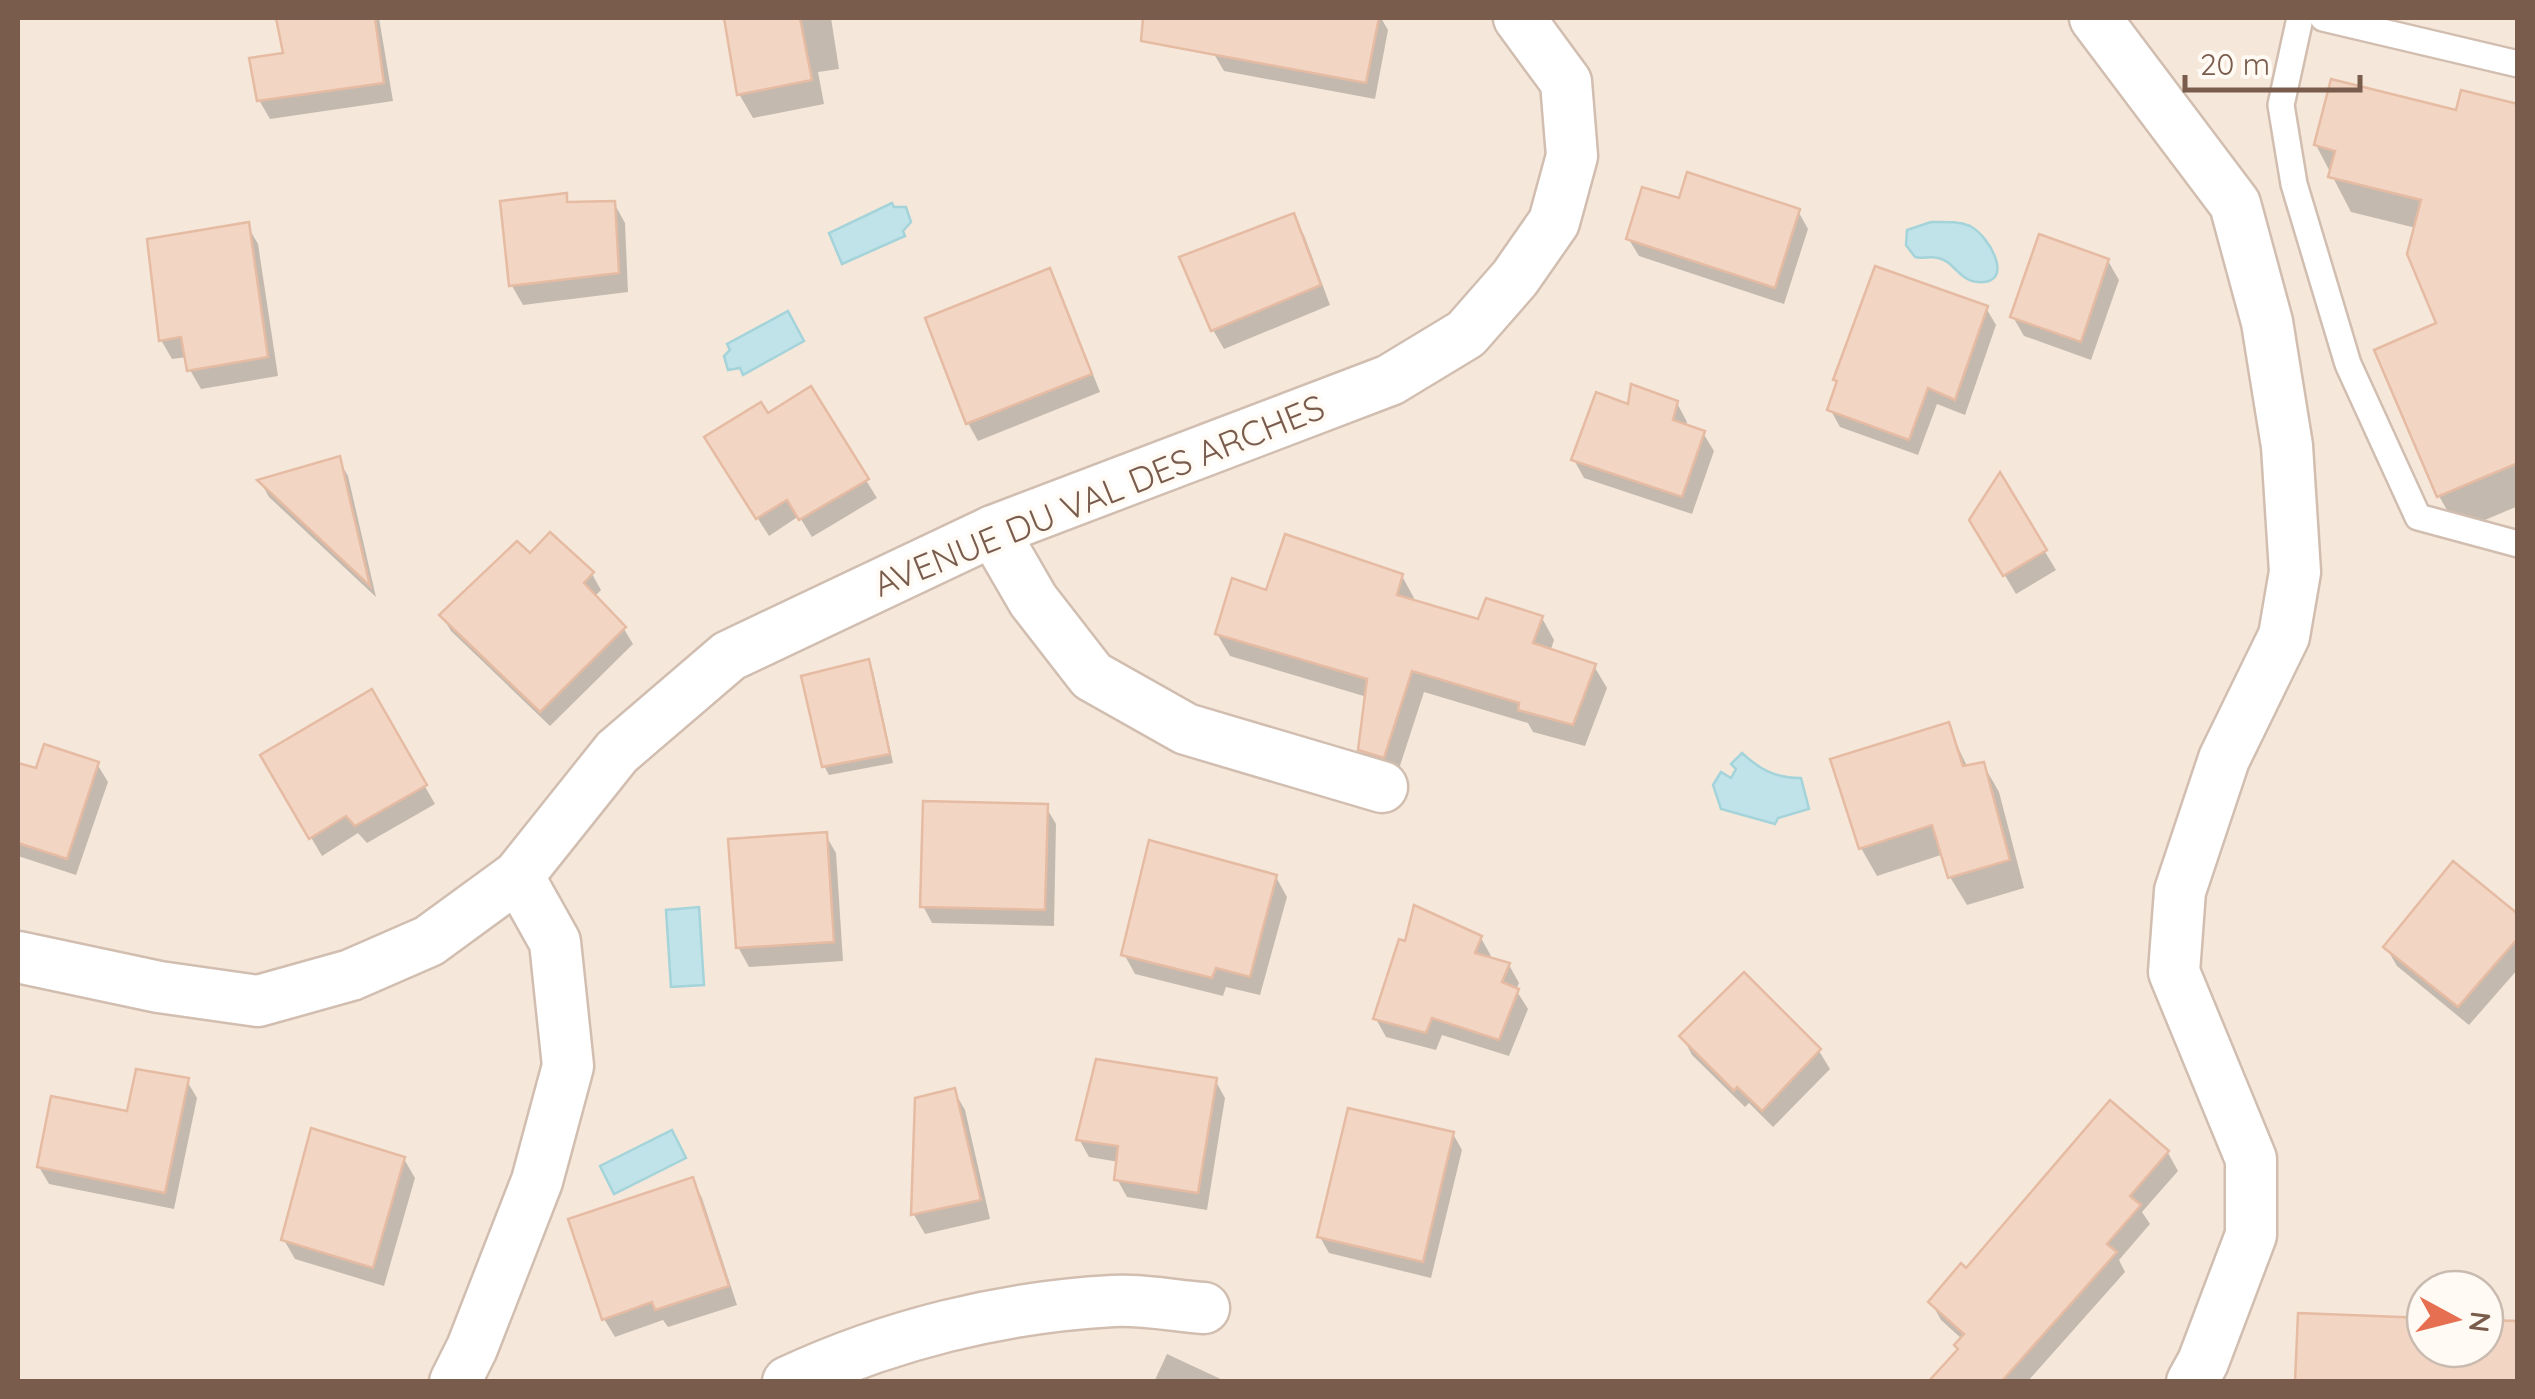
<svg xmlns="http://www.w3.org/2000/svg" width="2535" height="1399" font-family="Quicksand,sans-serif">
<rect width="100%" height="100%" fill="#fdf6ec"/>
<path fill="#f5e8da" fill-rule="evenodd" d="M18,18H2517V1381H18ZM2425,1289H2485V1349H2425Z"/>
<g fill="#bfe3e8" stroke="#a5d3da" stroke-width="2.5">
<polygon points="892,203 894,207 906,207 911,222 903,231 905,236 842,264 829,233"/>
<path d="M1931,222C1944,222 1958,221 1970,226C1990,236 2016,285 1978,282C1959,281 1954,261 1938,258C1930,256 1923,259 1915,257L1906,245L1907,230Z"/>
<polygon points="788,311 804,341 743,375 740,368 728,370 724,356 730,350 727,344"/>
<path d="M1742,753C1760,770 1776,778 1801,778L1809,809L1778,818L1775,824L1721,809L1713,785L1721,772L1731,778L1736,769L1731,764Z"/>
<polygon points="699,907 704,985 671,987 666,910"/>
<polygon points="672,1130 686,1158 614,1194 600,1166"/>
</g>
<g fill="#0003">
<polygon points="278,18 379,18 393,101 270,119 259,100 286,55"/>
<polygon points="726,18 831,18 839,69 818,72 824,104 753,118 739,94"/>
<polygon points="1223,18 1381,18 1388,30 1375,99 1224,71 1214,54"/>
<polygon points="2518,106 2518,506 2459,531 2439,496 2377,351 2439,324 2416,228 2351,212 2316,145 2458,113"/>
<polygon points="565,196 570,204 614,203 625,223 628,292 523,305 512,286"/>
<polygon points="1680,201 1798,211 1808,229 1784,304 1639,256 1628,238"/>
<polygon points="1293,216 1304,235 1330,305 1224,349 1213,330"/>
<polygon points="247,225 258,244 278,376 201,389 190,370 187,357 172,359 161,340"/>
<polygon points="2108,261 2119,280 2091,360 2024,336 2013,317"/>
<polygon points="1049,271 1059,289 1100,392 978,441 968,423"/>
<polygon points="1986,308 1996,325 1965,415 1937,404 1918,455 1840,427 1830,409 1838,384 1836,380"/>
<polygon points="810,390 877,498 812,537 799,516 769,536 718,456 768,417"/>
<polygon points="1677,403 1687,422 1686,427 1703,433 1714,451 1692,514 1584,478 1574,460 1630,408"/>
<polygon points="338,459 348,476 376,597 269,497 260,481"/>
<polygon points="2000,477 2056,570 2016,594 1972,520"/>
<polygon points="530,557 592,574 601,590 594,597 624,629 633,644 550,726 451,631 442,616"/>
<polygon points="1402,576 1414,598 1413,602 1480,622 1542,618 1554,640 1550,652 1594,666 1607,688 1585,746 1533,732 1528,723 1424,692 1396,778 1374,772 1361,749 1367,697 1230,656 1217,634 1268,593"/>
<polygon points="868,662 873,671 893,763 829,775 824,766"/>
<polygon points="371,692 435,804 367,843 358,833 322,856 263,756"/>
<polygon points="1947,725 1968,768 1983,764 1999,792 2024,888 1967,905 1950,877 1944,854 1877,876 1861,848"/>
<polygon points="97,764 108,782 76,875 18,856 18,765 37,771"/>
<polygon points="1046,807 1056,824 1054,926 932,923 923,906"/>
<polygon points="825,834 836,853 843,961 749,967 738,947"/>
<polygon points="1276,877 1287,897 1260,995 1226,987 1223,996 1135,974 1124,954"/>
<polygon points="2518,917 2518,969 2469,1025 2397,966 2386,947"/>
<polygon points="1481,938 1491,956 1489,959 1509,965 1519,983 1516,990 1528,1009 1509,1056 1442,1035 1436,1050 1386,1037 1376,1019"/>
<polygon points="1682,1036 1819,1051 1830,1069 1773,1127 1749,1103 1745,1107 1692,1055"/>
<polygon points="1215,1080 1225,1098 1207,1210 1127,1197 1117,1179 1119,1162 1089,1157 1079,1139"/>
<polygon points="187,1081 197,1098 174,1209 49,1184 39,1167"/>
<polygon points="954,1091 965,1110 990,1219 925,1234 914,1215 917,1100"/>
<polygon points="2110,1103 2168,1153 2178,1171 2142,1212 2150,1224 2119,1260 2125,1272 2027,1382 1933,1382 1960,1351 1962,1339 1941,1320 1931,1302 1966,1271"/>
<polygon points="1453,1134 1462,1150 1431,1278 1329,1253 1320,1237"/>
<polygon points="404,1159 415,1178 384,1286 295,1259 284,1240"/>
<polygon points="692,1180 702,1198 737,1305 668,1327 663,1320 615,1337 604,1319"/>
<polygon points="1167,1354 1227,1382 1154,1382"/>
</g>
<g fill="#f3d5c3" stroke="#e6bba3" stroke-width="2.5">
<polygon points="276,18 375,18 384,83 257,101 249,58 283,53"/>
<polygon points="724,18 800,18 812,80 737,95"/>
<polygon points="1143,18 1379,18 1366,83 1141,41"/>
<polygon points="2331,79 2456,110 2461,90 2518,104 2518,463 2437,497 2374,350 2436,323 2407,254 2421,200 2328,177 2335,151 2314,145"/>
<polygon points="1687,172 1800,209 1775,288 1626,239 1642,187 1679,198"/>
<polygon points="567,193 567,202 615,201 619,273 509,286 500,201"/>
<polygon points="1294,213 1321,285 1211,331 1179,257"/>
<polygon points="249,222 268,357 187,371 181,337 159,341 147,239"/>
<polygon points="2039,234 2109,259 2081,342 2010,317"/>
<polygon points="1875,266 1988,306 1955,400 1928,388 1909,440 1827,410 1837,381 1833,380"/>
<polygon points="1050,268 1092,374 966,424 925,318"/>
<polygon points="1631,384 1678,401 1673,420 1705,431 1682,497 1571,460 1596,392 1628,404"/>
<polygon points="811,386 869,479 799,520 787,500 756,519 704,437 761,402 768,413"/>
<polygon points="340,456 350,500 370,586 257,480"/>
<polygon points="2000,472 2047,550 2003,576 1969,520"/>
<polygon points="550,532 594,572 584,583 626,627 540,712 439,615 517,541 530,553"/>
<polygon points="1285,534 1403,574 1397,595 1478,619 1486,598 1543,616 1533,643 1596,664 1573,725 1518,710 1519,703 1412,671 1384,758 1358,750 1367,679 1215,634 1232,578 1266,590"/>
<polygon points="869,659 890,754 822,767 801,676"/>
<polygon points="372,689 427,785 355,826 346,816 309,839 260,755"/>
<polygon points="1949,722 1963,766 1984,762 2010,860 1948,878 1932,825 1859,849 1830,759"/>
<polygon points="44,744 99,762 67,859 18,843 18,763 36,768"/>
<polygon points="923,801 1048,804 1045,910 920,907"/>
<polygon points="827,832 834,942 736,948 728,839"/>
<polygon points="1149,840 1277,875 1250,977 1216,968 1212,978 1121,955"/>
<polygon points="2453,861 2518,914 2518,938 2458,1007 2383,947"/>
<polygon points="1414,905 1482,936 1475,953 1510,963 1502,982 1519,989 1499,1040 1432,1018 1426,1033 1373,1019 1399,939 1405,941"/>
<polygon points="1744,972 1821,1049 1762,1111 1737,1087 1734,1091 1679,1036"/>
<polygon points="1096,1059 1217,1078 1198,1193 1114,1180 1118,1146 1076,1140"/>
<polygon points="136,1069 189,1078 165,1193 37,1167 51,1096 127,1111"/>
<polygon points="955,1088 981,1200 911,1215 915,1098"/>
<polygon points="2110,1100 2169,1151 2130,1196 2141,1205 2107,1244 2117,1252 2001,1382 1928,1382 1958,1349 1954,1345 1964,1334 1928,1302 1961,1263 1966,1268"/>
<polygon points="1348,1108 1454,1132 1423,1262 1317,1237"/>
<polygon points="311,1128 405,1157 373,1268 281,1240"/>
<polygon points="693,1177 729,1286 655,1310 652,1302 602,1320 568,1219"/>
<polygon points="2298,1313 2425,1318 2425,1349 2485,1349 2485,1320 2518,1321 2518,1382 2295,1382"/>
</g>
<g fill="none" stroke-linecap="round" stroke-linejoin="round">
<defs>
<g id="service">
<polyline points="2300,18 2281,105 2294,184 2348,364 2418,517 2518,544"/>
<polyline points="2323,18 2518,64"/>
</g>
<g id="minor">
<polyline points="2095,18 2235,204 2267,322 2287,446 2295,572 2284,636 2224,759 2180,891 2174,972 2251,1159 2251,1235 2203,1362 2192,1382"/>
<polyline points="993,531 1033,600 1092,676 1186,729 1382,787"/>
<polyline points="18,957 159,987 258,1001 351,975 429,941 518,876 617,752 729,656 993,531 1390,380 1466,334 1515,278 1554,222 1572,156 1566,82 1519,18"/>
<polyline points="455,1382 472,1348 537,1181 568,1066 555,942 518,876"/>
<path d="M788,1382C889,1335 1001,1307 1113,1301C1142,1299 1175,1306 1204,1308"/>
</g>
</defs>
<use href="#service" stroke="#d1beb0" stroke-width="30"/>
<use href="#minor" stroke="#d1beb0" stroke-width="55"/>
<use href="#service" stroke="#fff" stroke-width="25"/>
<use href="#minor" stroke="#fff" stroke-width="50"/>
</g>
<g text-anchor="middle" stroke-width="8" stroke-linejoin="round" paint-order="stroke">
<g font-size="35" fill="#7a5c4d" stroke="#fffaf3">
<text transform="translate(1099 496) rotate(-22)" y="12">AVENUE DU VAL DES ARCHES</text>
</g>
</g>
<rect width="2535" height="1399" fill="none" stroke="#7a5c4d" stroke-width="40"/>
<g transform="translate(2455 1319) rotate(97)"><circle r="48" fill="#fffaf3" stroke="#cabbb1" stroke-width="2.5"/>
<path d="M0-8L18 38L0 25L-18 38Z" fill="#e76f51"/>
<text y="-15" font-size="28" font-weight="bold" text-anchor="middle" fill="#7a5c4d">N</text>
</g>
<path d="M2185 75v15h175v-15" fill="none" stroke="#7a5c4d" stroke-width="5"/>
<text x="2200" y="75" font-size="30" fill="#7a5c4d" stroke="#fffaf3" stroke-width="8" paint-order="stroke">20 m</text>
</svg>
